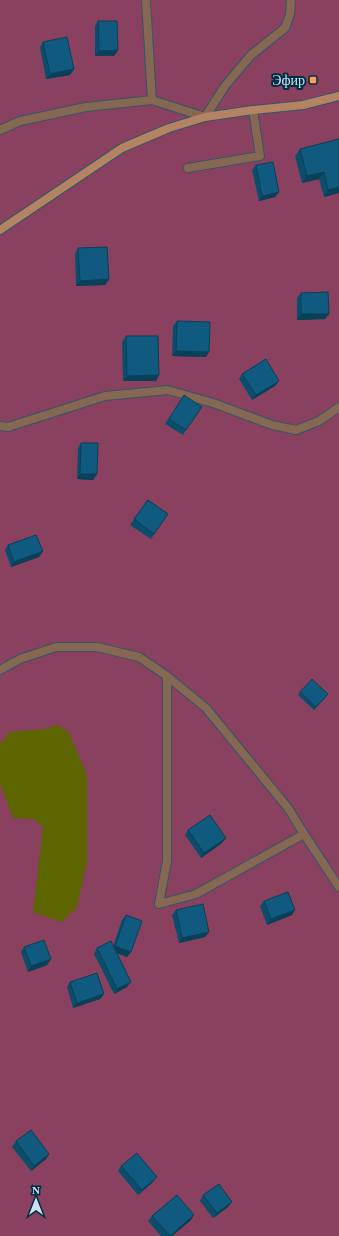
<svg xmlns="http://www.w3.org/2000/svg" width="339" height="1236" font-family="'Times New Roman',serif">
<rect width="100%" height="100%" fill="#0c384e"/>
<rect fill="#89415f" x="0" y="0" width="339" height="1236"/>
<polygon fill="#5c6500" points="58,725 68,731 87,775 87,861 77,907 62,922 33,912 43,827 34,819 13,818 0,784 0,744 10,732 45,729"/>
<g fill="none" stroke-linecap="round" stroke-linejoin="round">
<defs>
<polyline id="service" points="188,168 260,156 253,110"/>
<g id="minor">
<polyline points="146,0 152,100"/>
<polyline points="0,130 20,121 86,107 152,100 205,117 225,86 251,55 285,28 290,14 291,0"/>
<polyline points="0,426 8,427 105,396 168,390 216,404 272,425 296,430 319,421 339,407"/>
<polyline points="0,670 20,659 56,647 97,647 139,657 167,676 167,861 159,904 196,894 304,834 288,808 206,708 167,676"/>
<polyline points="304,834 339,887"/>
</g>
<polyline id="secondary" points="0,230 122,148 169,128 205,117 253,110 303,105 339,96"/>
</defs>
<use href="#service" stroke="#2f576b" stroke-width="10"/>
<use href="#minor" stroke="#2f576b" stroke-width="10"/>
<use href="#secondary" stroke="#2f576b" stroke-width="10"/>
<use href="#service" stroke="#856752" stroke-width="8"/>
<use href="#minor" stroke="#856752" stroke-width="8"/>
<use href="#secondary" stroke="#b38362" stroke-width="8"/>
</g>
<g fill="#0d4d6c">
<polygon points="98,21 118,50 114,56 95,56 95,26"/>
<polygon points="43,42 74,69 70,75 46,79 40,47"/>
<polygon points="339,139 339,193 324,197 319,179 302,183 295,156 300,149"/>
<polygon points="256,165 279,192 275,197 259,201 252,170"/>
<polygon points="78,248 109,279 105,285 76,286 75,254"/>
<polygon points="301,293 325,319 297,320 297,298"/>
<polygon points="177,321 206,357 172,356 173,326"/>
<polygon points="126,336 159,375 156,381 123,381 122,342"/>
<polygon points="242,374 275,386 252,400 239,379"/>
<polygon points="180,401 186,430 183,435 165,424"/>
<polygon points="81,443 97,474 93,480 77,479 78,448"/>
<polygon points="148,500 168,514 151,539 130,525"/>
<polygon points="8,545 43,551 39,557 11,567 5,550"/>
<polygon points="300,692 326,697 314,710 298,695"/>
<polygon points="188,830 222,843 201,858 185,835"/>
<polygon points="264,901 292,915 267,925 260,906"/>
<polygon points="176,910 209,932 205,937 179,943 172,915"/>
<polygon points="126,915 127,957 117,953 127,987 114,994 94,954 97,948 113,946 122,920"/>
<polygon points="24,947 47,965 28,972 21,952"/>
<polygon points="70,982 104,994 100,999 73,1008 67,987"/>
<polygon points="16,1141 49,1154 46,1159 31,1171 12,1147"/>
<polygon points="121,1166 153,1182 138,1195 118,1171"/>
<polygon points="203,1195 228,1207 213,1218 200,1201"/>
<polygon points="152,1216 191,1220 172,1236 161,1236 148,1221"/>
</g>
<g fill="#0a3f58">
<polygon points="118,50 114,56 95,56 99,51"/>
<polygon points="74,69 70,75 46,79 50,74"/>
<polygon points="324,172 319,179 302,183 307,176"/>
<polygon points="339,187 339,193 324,197 328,190"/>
<polygon points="279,192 275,197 259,201 262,196"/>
<polygon points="109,279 105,285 76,286 80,281"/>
<polygon points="301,314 329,314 325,319 297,320"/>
<polygon points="176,351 209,352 206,357 172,356"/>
<polygon points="159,375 156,381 123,381 127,376"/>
<polygon points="279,381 275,386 252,400 256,395"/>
<polygon points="80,474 97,474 93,480 77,479"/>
<polygon points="43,551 39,557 11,567 14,562"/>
<polygon points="226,838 222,843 201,858 204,853"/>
<polygon points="295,910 292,915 267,925 271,919"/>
<polygon points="209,932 205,937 179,943 182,938"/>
<polygon points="115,946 131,952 127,957 111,951"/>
<polygon points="51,959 47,965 28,972 31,966"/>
<polygon points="131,982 127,987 114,994 117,989"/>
<polygon points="104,994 100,999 73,1008 77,1003"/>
<polygon points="49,1154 46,1159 31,1171 34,1166"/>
<polygon points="157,1177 153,1182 138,1195 142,1190"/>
<polygon points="232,1202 228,1207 213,1218 217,1213"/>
<polygon points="194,1215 191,1220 172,1236 170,1236"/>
</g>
<g fill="#0f5a7e" stroke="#0a3f58">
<polygon points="98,21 117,21 118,50 99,51"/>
<polygon points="67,37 74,69 50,74 43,42"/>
<polygon points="339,139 339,187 328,190 324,172 307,176 300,149"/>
<polygon points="273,162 279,192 262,196 256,165"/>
<polygon points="107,247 109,279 80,281 78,248"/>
<polygon points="328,292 329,314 301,314 301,293"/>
<polygon points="177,321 210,322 209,352 176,351"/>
<polygon points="126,336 158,336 159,375 127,376"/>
<polygon points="266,359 279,381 256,395 242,374"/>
<polygon points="184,395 202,407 186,430 169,419"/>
<polygon points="81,443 98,443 97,474 80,474"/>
<polygon points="148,500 168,514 154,534 134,519"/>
<polygon points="36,535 43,551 14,562 8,545"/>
<polygon points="312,679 328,694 316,707 300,692"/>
<polygon points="210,815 226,838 204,853 188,830"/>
<polygon points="288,892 295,910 271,919 264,901"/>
<polygon points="203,904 209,932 182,938 176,910"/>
<polygon points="126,915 142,921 131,952 115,946"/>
<polygon points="44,940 51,959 31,966 24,947"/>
<polygon points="111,941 131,982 117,989 97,948"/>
<polygon points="97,973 104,994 77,1003 70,982"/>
<polygon points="31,1130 49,1154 34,1166 16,1141"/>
<polygon points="137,1153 157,1177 142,1190 121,1166"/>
<polygon points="219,1184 232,1202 217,1213 203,1195"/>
<polygon points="177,1195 194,1215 170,1236 152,1216"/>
</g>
<rect fill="#fc9d54" stroke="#002d43" stroke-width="1.5" x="309" y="76" width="8" height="8" rx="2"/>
<g text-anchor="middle" stroke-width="4" stroke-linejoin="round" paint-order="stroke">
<g font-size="14" fill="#cce2f0" stroke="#002d43" text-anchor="end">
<text x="305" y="85">Эфир</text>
</g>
</g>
<g transform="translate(36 1200)" stroke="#002d43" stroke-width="3" paint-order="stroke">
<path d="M0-3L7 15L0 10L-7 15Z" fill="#cce2f0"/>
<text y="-6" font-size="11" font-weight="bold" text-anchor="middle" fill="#cce2f0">N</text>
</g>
</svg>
